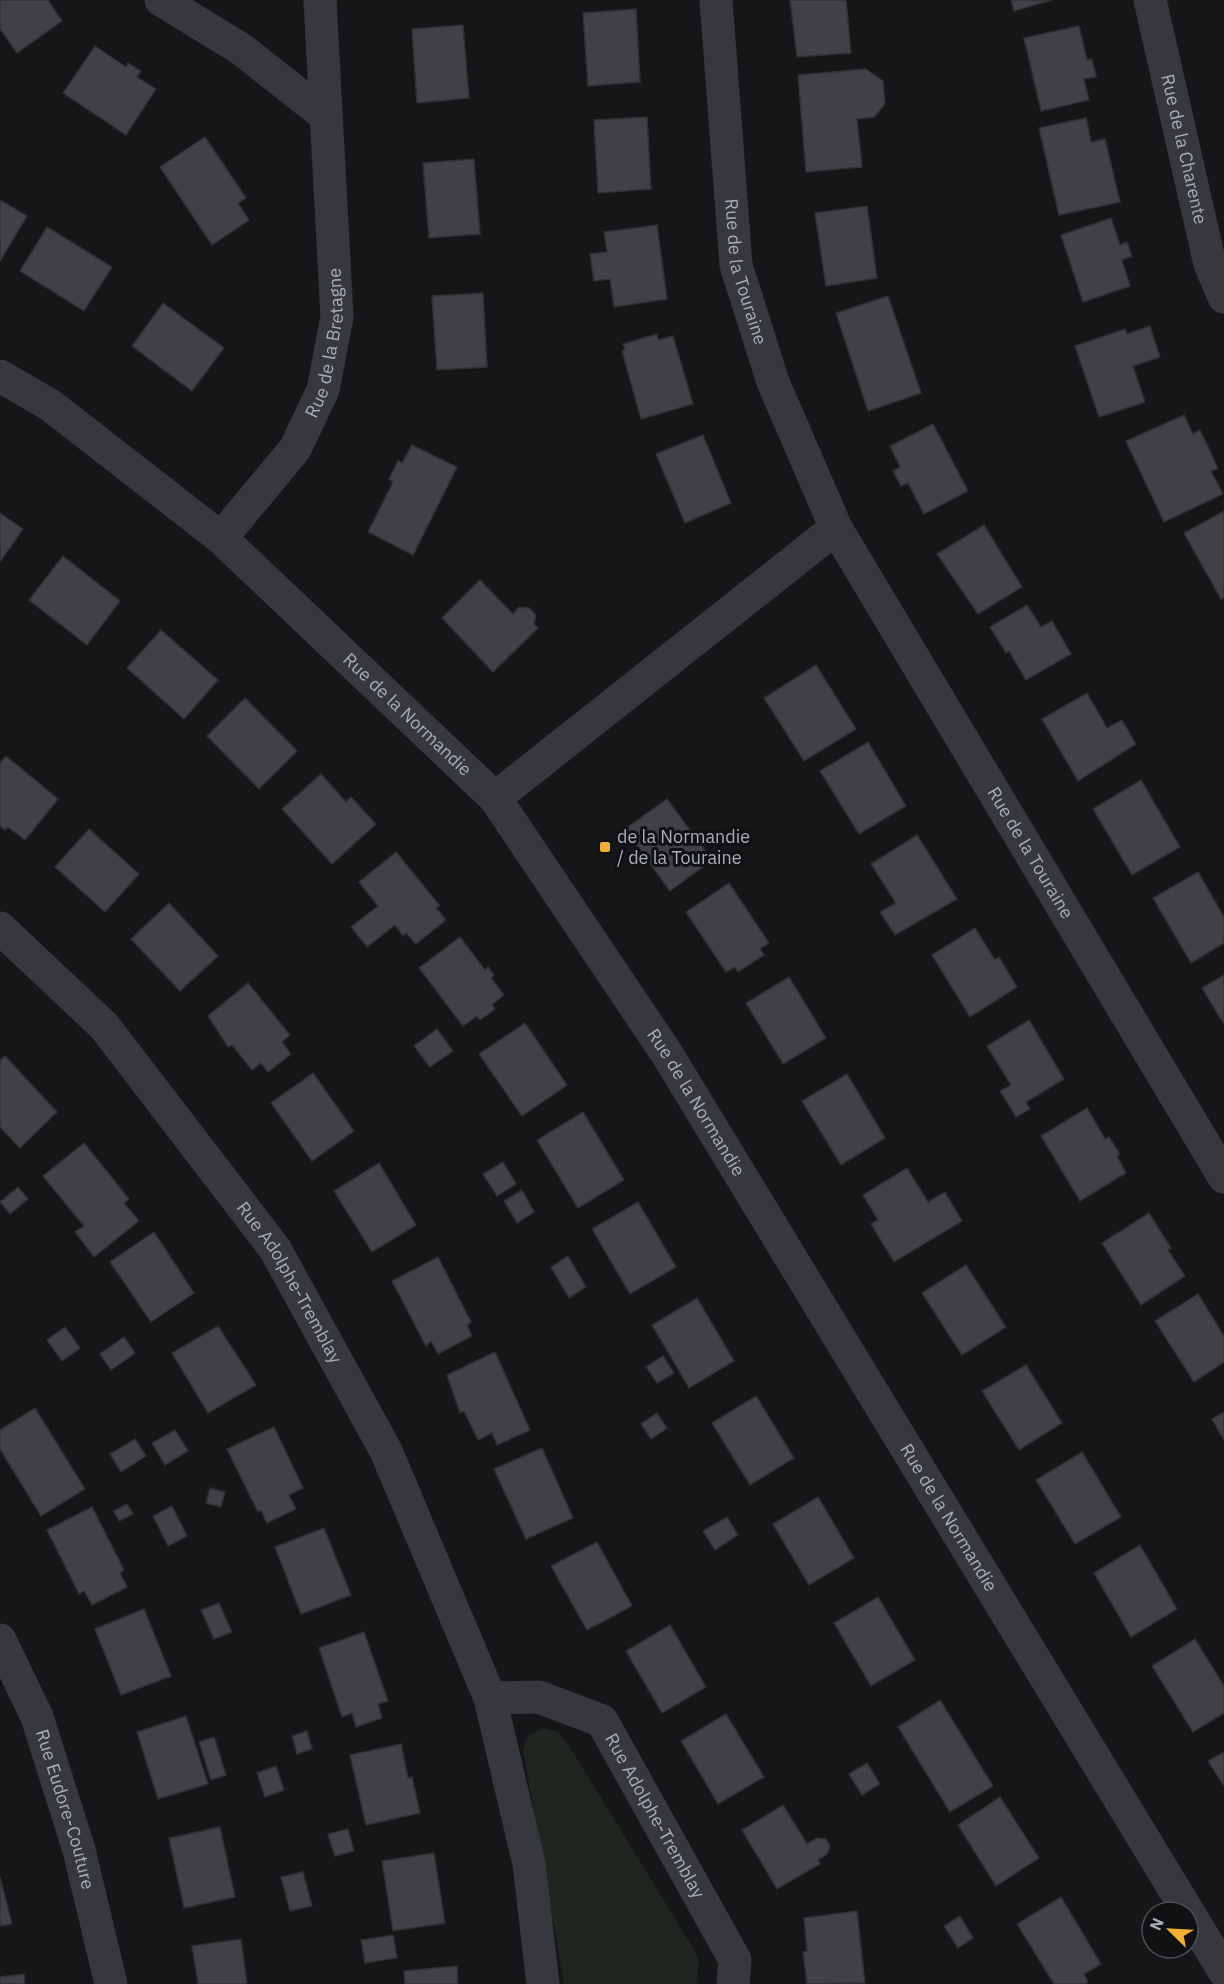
<svg xmlns="http://www.w3.org/2000/svg" width="1224" height="1984" font-family="'IBM Plex Sans',sans-serif">
<rect width="100%" height="100%" fill="#161618"/>
<polygon fill="#1e261f" points="543,1728 559,1732 571,1749 696,1953 699,1962 696,1984 564,1984 523,1749 528,1736"/>
<g fill="#404145" stroke="#303034" stroke-width="1.5">
<polygon points="0,0 48,0 62,21 17,53 0,29"/>
<polygon points="790,0 846,0 851,53 797,57"/>
<polygon points="1011,0 1052,0 1014,11"/>
<polygon points="636,9 640,82 588,86 583,13"/>
<polygon points="463,25 469,98 417,103 412,29"/>
<polygon points="1079,26 1087,60 1092,59 1096,77 1084,79 1089,100 1041,111 1024,38"/>
<polygon points="95,46 126,67 128,63 141,71 137,77 156,89 126,135 63,93"/>
<polygon points="866,69 883,81 885,104 874,117 857,119 862,167 806,172 798,75"/>
<polygon points="647,117 651,189 598,193 594,120"/>
<polygon points="1086,118 1091,142 1105,139 1120,202 1059,215 1039,128"/>
<polygon points="205,137 246,198 238,203 249,220 212,245 160,167"/>
<polygon points="474,159 480,234 429,238 423,163"/>
<polygon points="0,200 27,216 0,261"/>
<polygon points="867,206 877,278 826,286 815,213"/>
<polygon points="1111,218 1120,245 1127,242 1132,256 1122,260 1130,286 1083,302 1061,235"/>
<polygon points="657,225 667,299 614,307 610,279 594,281 590,254 607,252 604,232"/>
<polygon points="47,227 112,267 84,311 20,271"/>
<polygon points="483,293 487,367 437,370 432,296"/>
<polygon points="888,296 921,393 868,411 836,313"/>
<polygon points="163,303 224,348 192,391 132,346"/>
<polygon points="1150,326 1160,357 1133,366 1145,402 1099,417 1075,346 1125,329 1127,334"/>
<polygon points="657,334 658,340 673,336 693,404 641,419 622,351 625,350 623,344"/>
<polygon points="1184,415 1193,434 1200,430 1218,468 1211,471 1223,494 1164,522 1126,441"/>
<polygon points="933,424 968,491 924,514 908,483 901,486 893,471 900,467 890,446"/>
<polygon points="703,435 731,503 685,523 656,454"/>
<polygon points="412,445 457,467 413,555 368,532 393,482 389,479 398,461 402,463"/>
<polygon points="1224,511 1224,598 1221,599 1184,533"/>
<polygon points="0,513 23,529 0,562"/>
<polygon points="984,525 1022,587 978,614 937,554"/>
<polygon points="63,556 120,601 87,645 29,600"/>
<polygon points="480,580 513,614 519,607 529,608 536,615 534,624 538,628 493,672 442,618"/>
<polygon points="1027,605 1041,627 1052,621 1071,654 1026,680 1009,651 1006,653 990,627"/>
<polygon points="161,630 218,680 184,719 127,668"/>
<polygon points="816,665 856,729 804,761 764,698"/>
<polygon points="1087,693 1107,728 1122,720 1136,744 1078,781 1042,719"/>
<polygon points="245,698 297,751 259,789 207,736"/>
<polygon points="868,742 906,806 859,834 820,771"/>
<polygon points="6,756 58,799 25,840 8,827 5,830 0,826 0,763"/>
<polygon points="321,774 346,802 351,797 376,824 332,864 282,809"/>
<polygon points="1141,780 1180,847 1132,875 1093,809"/>
<polygon points="667,799 712,860 670,891 625,829"/>
<polygon points="89,829 139,874 105,912 55,867"/>
<polygon points="917,835 957,899 895,935 880,912 896,903 871,864"/>
<polygon points="396,852 440,906 436,908 446,920 416,944 406,933 403,936 395,925 367,947 351,927 378,906 359,882"/>
<polygon points="1198,872 1224,917 1224,943 1191,963 1153,898"/>
<polygon points="729,883 769,943 760,949 764,955 738,972 735,967 726,972 686,912"/>
<polygon points="169,903 218,956 180,991 131,939"/>
<polygon points="975,928 995,960 999,957 1017,987 970,1017 932,955"/>
<polygon points="460,937 485,970 488,967 494,975 491,978 504,995 492,1005 495,1009 480,1020 477,1016 463,1026 419,968"/>
<polygon points="1224,975 1224,1024 1202,988"/>
<polygon points="789,977 826,1038 783,1064 746,1003"/>
<polygon points="248,983 290,1035 282,1042 291,1054 268,1072 261,1063 252,1070 232,1045 228,1047 208,1016"/>
<polygon points="1029,1020 1064,1079 1026,1102 1030,1109 1016,1117 1000,1091 1011,1085 987,1046"/>
<polygon points="525,1023 567,1085 522,1116 479,1054"/>
<polygon points="437,1029 453,1051 430,1067 414,1046"/>
<polygon points="5,1056 57,1112 20,1148 0,1127 0,1061"/>
<polygon points="313,1073 354,1131 312,1161 271,1103"/>
<polygon points="847,1074 885,1138 841,1165 802,1101"/>
<polygon points="1087,1108 1105,1139 1109,1137 1120,1154 1117,1156 1126,1173 1080,1201 1041,1136"/>
<polygon points="583,1112 624,1180 578,1208 537,1140"/>
<polygon points="84,1143 129,1199 124,1203 139,1221 94,1257 75,1232 84,1226 43,1176"/>
<polygon points="503,1162 516,1184 497,1196 483,1174"/>
<polygon points="379,1163 416,1225 372,1252 334,1191"/>
<polygon points="907,1168 928,1202 945,1192 962,1221 894,1262 871,1224 878,1220 863,1195"/>
<polygon points="18,1187 28,1199 10,1214 0,1202"/>
<polygon points="522,1190 534,1212 517,1223 504,1201"/>
<polygon points="638,1202 676,1267 630,1294 592,1229"/>
<polygon points="1149,1213 1171,1248 1168,1250 1185,1276 1141,1305 1102,1243"/>
<polygon points="154,1232 194,1293 151,1322 110,1262"/>
<polygon points="568,1256 586,1287 569,1298 551,1267"/>
<polygon points="438,1257 471,1322 467,1325 472,1336 438,1354 431,1341 426,1346 392,1281"/>
<polygon points="966,1265 1006,1327 962,1355 922,1293"/>
<polygon points="1198,1294 1224,1336 1224,1362 1194,1382 1155,1321"/>
<polygon points="697,1298 734,1361 689,1388 652,1325"/>
<polygon points="218,1326 256,1385 208,1413 172,1353"/>
<polygon points="65,1327 80,1348 62,1361 47,1340"/>
<polygon points="124,1337 135,1353 111,1370 100,1354"/>
<polygon points="495,1352 530,1430 497,1445 492,1433 478,1440 464,1411 460,1413 447,1375"/>
<polygon points="663,1356 674,1373 657,1383 646,1367"/>
<polygon points="1026,1365 1062,1423 1019,1450 982,1391"/>
<polygon points="756,1396 794,1458 750,1485 712,1423"/>
<polygon points="35,1408 85,1489 41,1516 0,1449 0,1430"/>
<polygon points="1224,1412 1224,1440 1212,1419"/>
<polygon points="657,1413 667,1428 651,1439 641,1424"/>
<polygon points="274,1427 303,1488 289,1495 296,1509 267,1523 261,1510 258,1512 227,1449"/>
<polygon points="175,1430 188,1451 165,1465 152,1443"/>
<polygon points="135,1439 146,1456 121,1472 110,1454"/>
<polygon points="542,1448 573,1518 526,1539 494,1469"/>
<polygon points="1082,1452 1121,1517 1075,1544 1036,1480"/>
<polygon points="210,1488 225,1492 221,1507 206,1503"/>
<polygon points="818,1497 854,1558 809,1585 773,1524"/>
<polygon points="127,1504 133,1514 119,1521 114,1511"/>
<polygon points="172,1506 187,1536 168,1546 153,1516"/>
<polygon points="92,1507 124,1570 120,1573 127,1587 92,1605 84,1591 79,1594 47,1530"/>
<polygon points="727,1517 738,1535 715,1550 703,1531"/>
<polygon points="324,1528 351,1595 301,1614 275,1547"/>
<polygon points="597,1542 632,1606 587,1630 551,1566"/>
<polygon points="1140,1545 1177,1609 1131,1637 1094,1573"/>
<polygon points="878,1597 915,1660 871,1686 834,1623"/>
<polygon points="219,1603 232,1632 214,1639 201,1610"/>
<polygon points="144,1609 171,1676 121,1695 95,1629"/>
<polygon points="670,1625 706,1687 662,1713 626,1651"/>
<polygon points="364,1632 388,1701 378,1704 382,1718 356,1727 352,1713 342,1717 319,1648"/>
<polygon points="1195,1639 1224,1686 1224,1713 1193,1732 1152,1666"/>
<polygon points="940,1700 993,1786 950,1812 898,1727"/>
<polygon points="726,1714 764,1777 718,1804 681,1741"/>
<polygon points="186,1716 208,1784 158,1799 137,1732"/>
<polygon points="307,1731 312,1749 297,1754 292,1736"/>
<polygon points="214,1737 226,1775 211,1780 199,1742"/>
<polygon points="401,1744 408,1778 412,1777 420,1813 366,1825 350,1755"/>
<polygon points="1224,1752 1224,1786 1208,1761"/>
<polygon points="867,1763 880,1784 862,1795 849,1774"/>
<polygon points="276,1766 284,1790 265,1797 257,1773"/>
<polygon points="1000,1797 1039,1858 996,1886 958,1825"/>
<polygon points="783,1805 807,1844 817,1838 826,1839 830,1846 827,1854 818,1860 820,1864 777,1889 742,1830"/>
<polygon points="220,1827 235,1897 184,1908 169,1838"/>
<polygon points="348,1829 354,1851 335,1856 328,1834"/>
<polygon points="434,1853 445,1923 393,1931 382,1861"/>
<polygon points="303,1872 312,1906 290,1911 281,1877"/>
<polygon points="0,1877 12,1924 0,1926"/>
<polygon points="1061,1897 1101,1964 1084,1974 1088,1982 1085,1984 1054,1984 1017,1924"/>
<polygon points="857,1911 865,1983 807,1984 803,1952 807,1951 804,1918"/>
<polygon points="960,1916 973,1938 958,1948 944,1926"/>
<polygon points="393,1935 397,1958 365,1963 361,1940"/>
<polygon points="241,1939 247,1984 198,1984 192,1946"/>
<polygon points="457,1966 458,1984 405,1984 404,1971"/>
<polygon points="24,1974 25,1984 0,1984 0,1977"/>
</g>
<g fill="none" stroke-linecap="round" stroke-linejoin="round">
<g stroke="#37383d" stroke-width="33">
<polyline points="161,0 241,49 326,116"/>
<path id="s1" d="M716,0L736,265L773,382L836,528L1224,1177"/>
<path id="s2" d="M1150,0L1210,264L1224,297"/>
<path id="s3" d="M0,376L50,405L221,538L495,798L667,1054L1224,1971"/>
<path id="s4" d="M221,538L295,449L323,390L337,317L320,0"/>
<polyline points="495,798 836,528"/>
<path id="s5" d="M0,928L104,1026L275,1249L386,1451L490,1698L529,1864L543,1984"/>
<path id="s6" d="M0,1640L37,1717L79,1850L111,1984"/>
<path id="s7" d="M490,1698L539,1697L602,1721L735,1960L733,1984"/>
</g>
</g>
<rect fill="#f2b134" stroke="#111113" stroke-width="2" x="599" y="841" width="12" height="12" rx="3"/>
<g text-anchor="middle" stroke-width="6" stroke-linejoin="round" paint-order="stroke">
<g font-size="18" fill="#a8adb8" stroke="#111113">
<text dy="6" stroke="none"><textPath href="#s2" startOffset="153">Rue de la Charente</textPath></text>
<text dy="6" stroke="none"><textPath href="#s1" startOffset="274">Rue de la Touraine</textPath></text>
<text dy="6" stroke="none"><textPath href="#s4" startOffset="228">Rue de la Bretagne</textPath></text>
<text dy="6" stroke="none"><textPath href="#s3" startOffset="531">Rue de la Normandie</textPath></text>
<text dy="6" stroke="none"><textPath href="#s1" startOffset="926">Rue de la Touraine</textPath></text>
<text dy="6" stroke="none"><textPath href="#s3" startOffset="1017">Rue de la Normandie</textPath></text>
<text dy="6" stroke="none"><textPath href="#s5" startOffset="460">Rue Adolphe-Tremblay</textPath></text>
<text dy="6" stroke="none"><textPath href="#s3" startOffset="1503">Rue de la Normandie</textPath></text>
<text dy="6" stroke="none"><textPath href="#s6" startOffset="182">Rue Eudore-Couture</textPath></text>
<text dy="6" stroke="none"><textPath href="#s7" startOffset="225">Rue Adolphe-Tremblay</textPath></text>
</g>
<g font-size="18" fill="#a8adb8" stroke="#111113" text-anchor="start">
<text x="617" y="843">de la Normandie<tspan x="617" dy="21">/ de la Touraine</tspan></text>
</g>
</g>
<g transform="translate(1170 1930) rotate(294)"><circle r="28" fill="#111113" stroke="#4d4f55" stroke-width="1.5"/>
<path d="M0-4.5L10 22L0 15L-10 22Z" fill="#f2b134"/>
<text y="-9" font-size="16" font-weight="bold" text-anchor="middle" fill="#a8adb8">N</text>
</g>
</svg>
